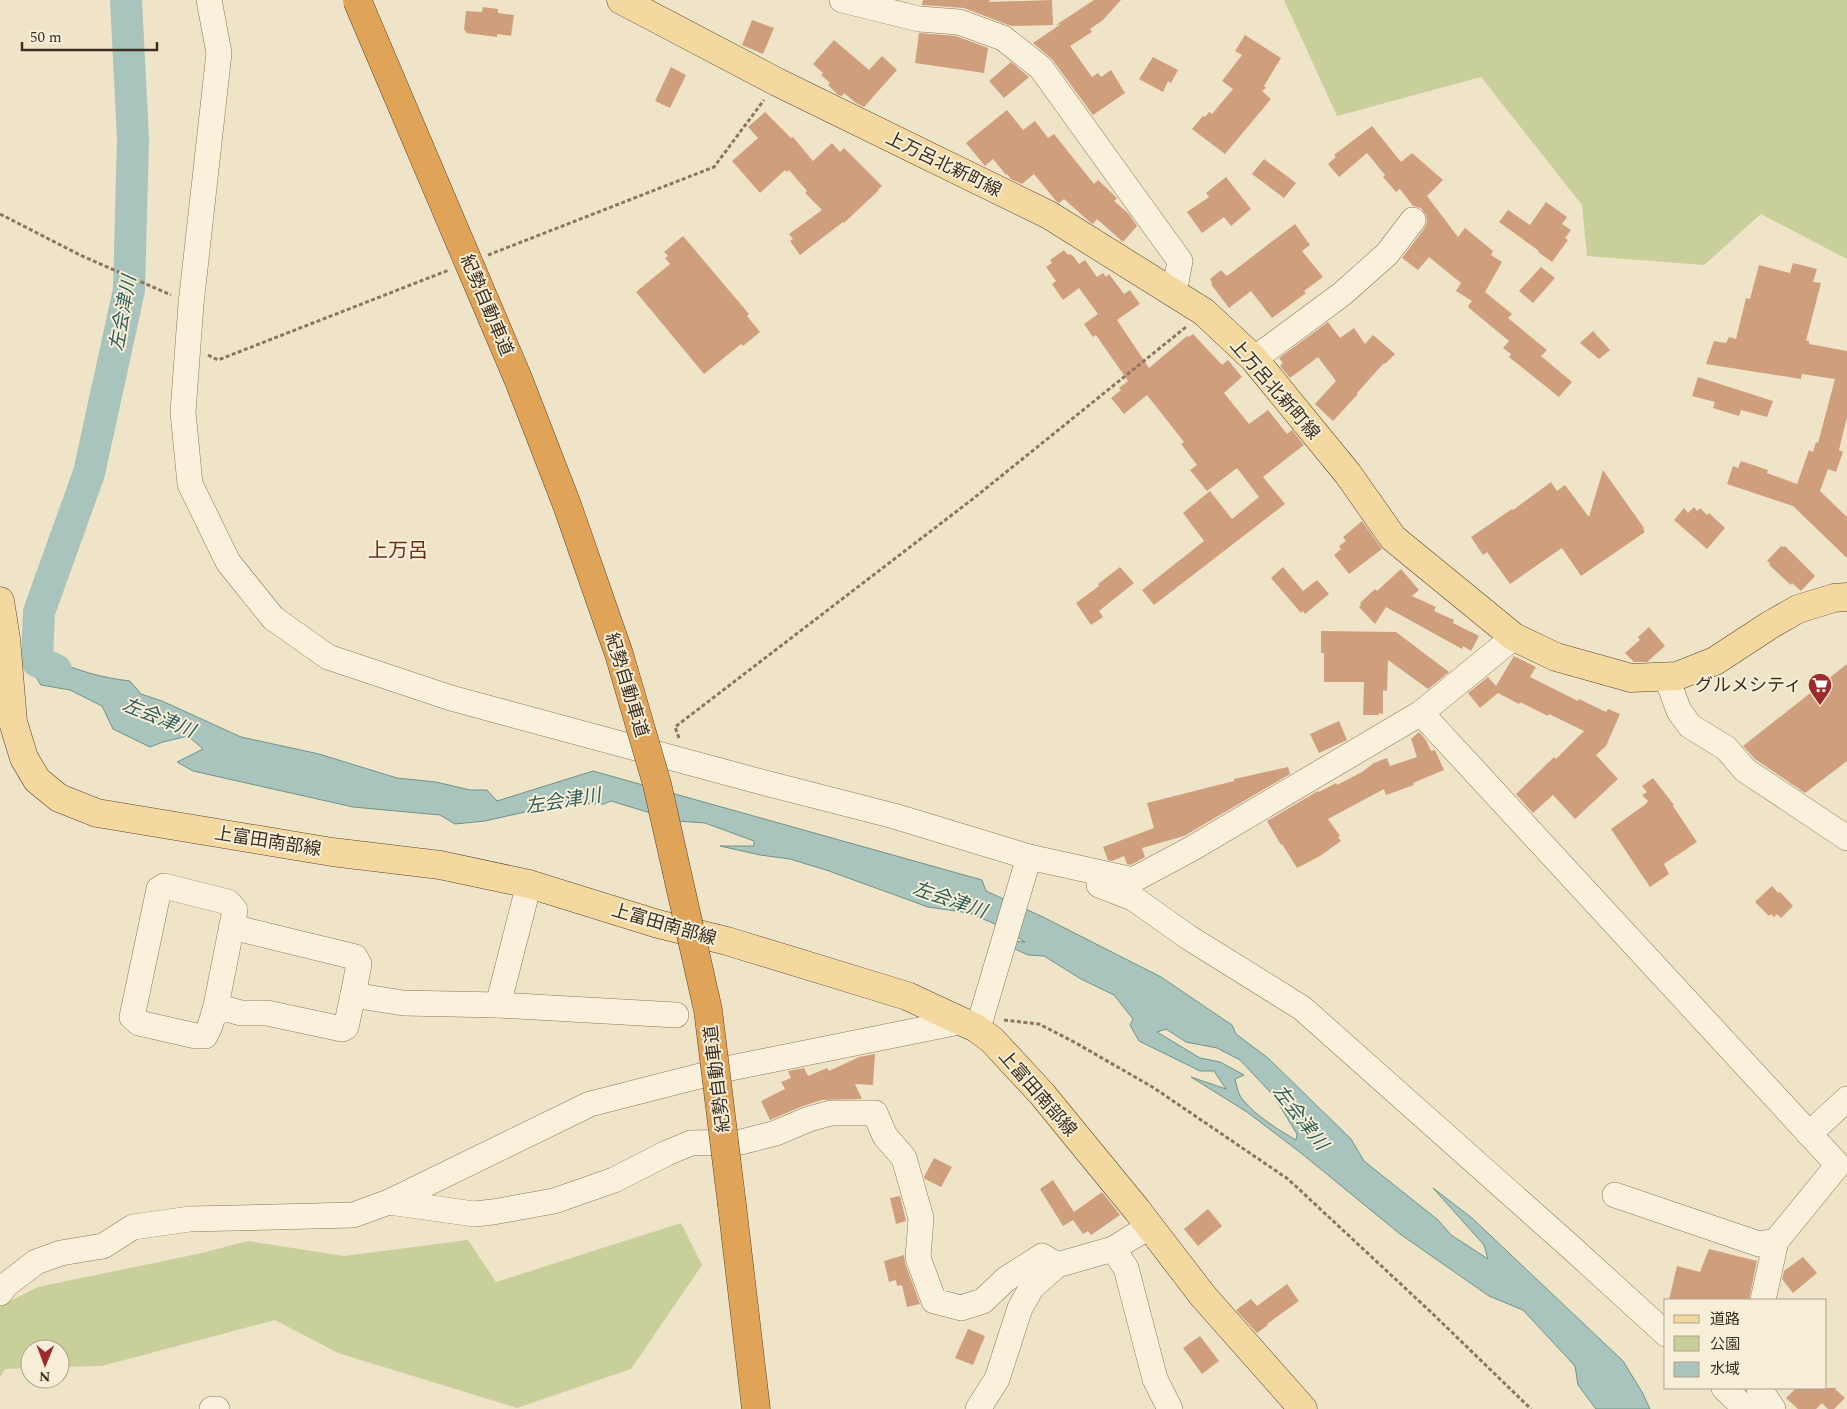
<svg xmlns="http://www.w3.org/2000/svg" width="1847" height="1409" font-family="Spectral,'Noto Sans JP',serif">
<rect width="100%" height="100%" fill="#f0e4c8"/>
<g fill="#c9cf9b">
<polygon points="1284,0 1847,0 1847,259 1761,214 1704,265 1587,256 1582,205 1481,77 1337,116"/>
<polygon points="681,1223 702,1265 631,1369 517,1408 338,1353 275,1320 102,1366 60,1367 60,1349 30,1349 30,1368 5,1369 0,1377 0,1306 38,1287 202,1253 248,1241 344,1256 468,1240 496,1282"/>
</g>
<path fill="#a9c4bc" stroke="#6f938a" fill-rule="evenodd" d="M44,622L45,644L49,657C73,670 103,678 130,681L141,694L162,701L241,737L319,754L397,778L436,782L470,790H487L497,801L593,771L982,880L986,891L1043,917L1161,977L1232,1025L1236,1034L1268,1058L1351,1139L1364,1161L1438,1220L1451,1235L1488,1259L1484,1245L1433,1188L1472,1218L1623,1361L1642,1392L1650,1409H1596L1578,1385L1575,1366L1523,1310L1489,1296L1400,1234L1301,1153L1247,1112L1191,1077L1226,1089L1214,1071H1200L1139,1041L1130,1025L1133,1019L1114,995L1081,979L1044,956L1028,955L995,940L1025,942L995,924L969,913L928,907L829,871L790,859L760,855L720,846H754V841L705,823L677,821L611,801L604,804L565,803L485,821L455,824L440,815L353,807L193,771L177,762L203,749L188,736L163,742L150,747L113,729L102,706L70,690L41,685L28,665ZM1166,1029L1186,1042L1217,1048L1240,1060L1273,1095L1297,1134L1296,1140C1280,1131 1255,1115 1244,1101C1238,1095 1237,1087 1235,1079L1244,1075L1220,1062L1200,1058L1157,1032Z"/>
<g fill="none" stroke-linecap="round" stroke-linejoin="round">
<polyline stroke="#a9c4bc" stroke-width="32" points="56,670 37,661 39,612 89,473 129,290 133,138 126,0"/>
</g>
<g fill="#cf9f7d">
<polygon points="923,0 990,0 989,2 1052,0 1053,25 1011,26 964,8 922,5"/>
<polygon points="1094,0 1121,0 1103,20 1090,29 1092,32 1070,46 1092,77 1098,73 1101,77 1111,70 1125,93 1093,115 1052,59 1033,43 1061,24 1056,25"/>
<polygon points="483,7 498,9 498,13 514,15 511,36 497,34 497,37 466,33 466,31 464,30 466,11 482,12"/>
<polygon points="752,20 774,28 763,54 742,45"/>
<polygon points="919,33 956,36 988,48 984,73 915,63"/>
<polygon points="1245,35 1281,58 1264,86 1266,88 1262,91 1271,99 1225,154 1192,129 1203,116 1205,117 1209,112 1212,114 1233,89 1222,81 1242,55 1235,51"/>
<polygon points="834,40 869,70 882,56 897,70 864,107 856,103 844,93 842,96 838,95 828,85 830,83 821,75 823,73 813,64"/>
<polygon points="1153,57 1178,70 1171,83 1168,81 1163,92 1139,79"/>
<polygon points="1011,62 1029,77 1004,98 989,81"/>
<polygon points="671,67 686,75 670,108 655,101"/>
<polygon points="1007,110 1023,130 1035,121 1048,138 1054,134 1094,184 1098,180 1117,198 1114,201 1128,213 1137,226 1123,242 1097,219 1093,224 1091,223 1064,199 1059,203 1056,201 1034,174 1022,184 1011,179 1007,174 1006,175 993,159 985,166 966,143"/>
<polygon points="765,112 791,138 793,137 813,161 832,143 840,152 844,148 882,186 878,189 879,190 844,223 843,222 800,255 790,241 793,239 789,234 822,210 805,193 807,191 789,170 787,172 785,170 760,193 732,161 758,138 748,127"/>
<polygon points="1372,126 1401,162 1412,153 1443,180 1427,196 1458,237 1465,228 1493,251 1491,255 1502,262 1485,292 1512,314 1508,318 1547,350 1541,356 1572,382 1559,397 1509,357 1511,354 1503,348 1509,341 1469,308 1468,306 1472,301 1456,291 1461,283 1429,257 1418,270 1402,258 1424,229 1427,222 1426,215 1421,208 1413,206 1400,189 1396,192 1383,177 1385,175 1367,153 1339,177 1328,164 1336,157 1334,155"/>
<polygon points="1264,159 1296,183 1284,198 1252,174"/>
<polygon points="1226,177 1251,209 1231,226 1224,217 1202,233 1187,212 1209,197 1206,193"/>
<polygon points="1546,202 1567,217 1562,224 1571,230 1565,238 1568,240 1552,262 1538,252 1539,251 1499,222 1508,210 1530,225"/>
<polygon points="1295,224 1310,245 1302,251 1323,277 1304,291 1306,293 1272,318 1251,291 1229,308 1211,284 1212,283 1210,279 1221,270 1227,276"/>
<polygon points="683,236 749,314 747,316 760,332 743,346 741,344 704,374 636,292 670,264 665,258 668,256 664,252"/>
<polygon points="1064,250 1068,255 1070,254 1074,257 1079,264 1085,260 1097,277 1103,273 1106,277 1109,274 1124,294 1130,290 1140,304 1117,320 1149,368 1187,336 1189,337 1193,334 1222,365 1228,360 1242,377 1224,393 1249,424 1268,410 1287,434 1292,430 1304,445 1263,477 1285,504 1154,605 1142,590 1204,541 1183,513 1210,491 1232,519 1259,497 1237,468 1207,491 1190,470 1197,465 1181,444 1184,442 1147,395 1124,414 1111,398 1121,390 1119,388 1128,381 1096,335 1093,337 1084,324 1098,314 1079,288 1063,300 1052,284 1056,281 1046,267 1052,263 1050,260"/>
<polygon points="1793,263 1817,269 1813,282 1821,283 1806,341 1809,341 1809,344 1847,351 1847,417 1839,450 1843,452 1836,472 1828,469 1820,491 1847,517 1847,558 1793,506 1727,484 1733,466 1738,468 1741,461 1768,470 1767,473 1797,484 1809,450 1813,452 1816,442 1818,443 1835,379 1802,374 1801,379 1706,364 1714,341 1726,343 1729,337 1736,339 1746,298 1750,299 1759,265 1790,273"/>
<polygon points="1541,267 1555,278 1533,303 1519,291"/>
<polygon points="1328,322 1340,338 1354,328 1365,344 1373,335 1395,354 1385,364 1384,363 1357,393 1358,394 1333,421 1315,404 1336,381 1318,357 1290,378 1280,366 1283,363 1279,358"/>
<polygon points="1593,331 1610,350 1599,359 1580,343"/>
<polygon points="1698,377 1773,401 1767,417 1741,410 1739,416 1713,408 1715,402 1692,396"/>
<polygon points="1603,470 1644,528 1643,529 1645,532 1581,576 1562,548 1510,584 1487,552 1483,555 1471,537 1512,509 1513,510 1551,482 1557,491 1565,485 1589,517"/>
<polygon points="1694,507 1697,511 1700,508 1707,515 1709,513 1725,528 1707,549 1674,520 1684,508 1688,513"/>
<polygon points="1362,521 1382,549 1349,574 1334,555 1341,549 1339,546 1346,541 1343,537"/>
<polygon points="1781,546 1784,547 1785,546 1815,576 1801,591 1792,583 1791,585 1769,565 1770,563 1767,561"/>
<polygon points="1120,567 1134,583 1099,611 1103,617 1091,625 1076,603 1099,586 1098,584"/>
<polygon points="1283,567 1303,591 1317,580 1329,594 1305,614 1303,611 1301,613 1271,578"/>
<polygon points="1401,569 1419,590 1412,596 1436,607 1434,611 1454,620 1453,623 1479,636 1471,651 1463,646 1462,649 1386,607 1375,624 1359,607 1361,605 1360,603 1375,589 1377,591"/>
<polygon points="1649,627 1665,646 1647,662 1634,662 1625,653 1640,640 1638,637"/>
<polygon points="1321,631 1396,632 1449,672 1428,689 1388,660 1387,691 1383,690 1383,714 1379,713 1379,715 1363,715 1364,682 1324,682 1324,653 1321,653"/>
<polygon points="1514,656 1536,667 1530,677 1578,701 1579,699 1606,712 1608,709 1620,714 1606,746 1596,755 1618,779 1575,819 1553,795 1533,813 1516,794 1554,757 1556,759 1584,731 1549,714 1548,716 1520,702 1519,704 1498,693 1480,708 1468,693 1488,677 1496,686"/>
<polygon points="1847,664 1847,761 1805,793 1755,759 1743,746"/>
<polygon points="1339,721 1347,740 1319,753 1310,734"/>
<polygon points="1419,732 1426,740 1431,751 1435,750 1444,770 1413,783 1414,785 1386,795 1384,789 1328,819 1340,836 1338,837 1341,841 1320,856 1297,868 1282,844 1281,845 1267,821 1318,791 1319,792 1336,783 1337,785 1362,772 1374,763 1387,758 1390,766 1417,757 1411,739"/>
<polygon points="1288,767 1290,774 1184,836 1142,848 1145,857 1131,865 1127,864 1124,856 1112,861 1108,860 1103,847 1154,828 1147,803 1234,781 1234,779"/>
<polygon points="1653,778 1674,805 1673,806 1697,842 1664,864 1669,874 1650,887 1611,829 1646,804 1648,801 1642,795 1647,792 1642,786"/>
<polygon points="1772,886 1778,893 1780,892 1793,906 1781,918 1777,914 1774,917 1771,914 1769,916 1755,902"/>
<polygon points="875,1054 873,1085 855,1084 862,1099 822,1100 803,1106 770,1120 761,1101 785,1089 781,1082 791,1078 788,1071 804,1068 808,1076 827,1068 829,1071 859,1057"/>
<polygon points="934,1158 952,1167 941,1187 925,1179 924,1177"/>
<polygon points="1053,1180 1074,1212 1102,1192 1120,1215 1091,1235 1088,1231 1083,1234 1073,1220 1063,1226 1040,1189"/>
<polygon points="900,1196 906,1221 896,1224 890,1198"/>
<polygon points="1208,1209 1222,1226 1198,1246 1184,1229"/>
<polygon points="1709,1249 1757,1261 1749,1300 1669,1300 1677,1266 1700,1272"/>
<polygon points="904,1255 905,1263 920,1304 907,1307 902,1285 897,1286 896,1280 889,1282 884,1261"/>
<polygon points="1803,1257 1817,1273 1793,1293 1782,1279 1784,1271"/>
<polygon points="1287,1284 1299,1301 1267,1324 1268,1325 1257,1333 1236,1310 1251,1299 1257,1306"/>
<polygon points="968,1329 985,1336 973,1365 955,1358"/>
<polygon points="1200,1336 1219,1361 1202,1374 1183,1348"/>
<polygon points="1796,1388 1837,1388 1835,1389 1845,1398 1834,1409 1828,1409 1822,1403 1816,1409 1798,1409 1786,1398"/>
</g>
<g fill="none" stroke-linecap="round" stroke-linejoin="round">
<defs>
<g id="minor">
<polyline points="209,0 219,53 191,304 183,412 190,484 228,562 273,618 328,657 451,698 754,780 894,816 1029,857 1133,880 1191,849 1421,713 1514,637"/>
<polyline points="842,0 919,19 959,22 1003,38 1041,68 1180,261 1174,293"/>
<polyline points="1254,359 1342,294 1387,254 1413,220"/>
<polyline points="1666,676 1679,711 1690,726 1726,748 1745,770 1847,838"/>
<polyline points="1421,713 1838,1165 1776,1241 1759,1244 1615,1195"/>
<polyline points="1099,885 1133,898 1188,937 1302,1008 1574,1250 1666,1334"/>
<polyline points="232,927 355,957 359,964 353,995"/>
<polyline points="498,1005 529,884"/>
<polyline points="216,1006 235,910 228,902 164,886 159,889 132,1017 139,1023 196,1036 205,1036 210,1026 216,1006 241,1013 267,1013 342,1029 346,1027 353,995 403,1003 498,1005 676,1015"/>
<polyline points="976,1028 981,1018 1029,857"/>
<polyline points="1809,1134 1847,1099"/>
<polyline points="389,1202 474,1214 493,1212 554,1201 614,1180 667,1153 691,1143 741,1142 776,1133 809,1119 831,1113 875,1113 885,1136 904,1158 921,1218 918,1258 934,1301 961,1308 983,1301 1006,1279 1042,1256 1057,1265"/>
<polyline points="1113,1249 1126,1268 1155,1379 1170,1409"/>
<polyline points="0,1293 6,1285 36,1262 61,1253 103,1246 133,1227 190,1219 353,1215 389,1202 590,1104 731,1068 964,1021"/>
<polyline points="1763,1300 1776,1241"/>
<polyline points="1724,1388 1746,1409"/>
<polyline points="1759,1388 1773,1409"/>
<polyline points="212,1409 217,1409"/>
<polyline points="978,1409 997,1379 1020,1308 1032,1287 1057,1265 1113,1249 1150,1226"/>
</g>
<g id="major">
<polyline points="621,0 777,82 1049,215 1204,312 1254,359 1348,474 1393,538 1514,637 1556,657 1631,678 1677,676 1715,661 1770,625 1798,609 1834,598 1847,597"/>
<polyline points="0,601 6,639 13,722 24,758 37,780 59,798 97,813 332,852 440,865 529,884 658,924 727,941 907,996 976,1028 992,1040 1042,1094 1137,1210 1203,1296 1303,1409"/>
</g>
<polyline id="highway" points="732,1205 756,1409"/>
</defs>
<use href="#minor" stroke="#8d765c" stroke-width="26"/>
<use href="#major" stroke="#5b4430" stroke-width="29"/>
<use href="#highway" stroke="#5b4430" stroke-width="29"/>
<g stroke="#8d765c" stroke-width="3" stroke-dasharray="4 2.5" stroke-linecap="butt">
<polyline points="0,214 80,255 171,295"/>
<polyline points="488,255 714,167 764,100"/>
<polyline points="208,355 218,360 449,270"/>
<polyline points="679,738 675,727 974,498 1186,327"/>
<polyline points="1004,1020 1039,1024 1076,1043 1154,1088 1288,1179 1434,1315 1531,1409"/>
</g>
<use href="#minor" stroke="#faf1dc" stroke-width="25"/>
<use href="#major" stroke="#f3d9a0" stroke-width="28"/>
<use href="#highway" stroke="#e0a458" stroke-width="28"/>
<defs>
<polyline id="highway-bridge" points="357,0 519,381 567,505 619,654 657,784 708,1010 732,1205"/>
</defs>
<use href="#highway-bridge" stroke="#5b4430" stroke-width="29" stroke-linecap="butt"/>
<use href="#highway-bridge" stroke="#e0a458" stroke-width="28"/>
</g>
<defs>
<symbol id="supermarket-pin" viewBox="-11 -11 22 30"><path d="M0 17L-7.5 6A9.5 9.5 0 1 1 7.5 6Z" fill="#9e2a2b" stroke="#f7eed8"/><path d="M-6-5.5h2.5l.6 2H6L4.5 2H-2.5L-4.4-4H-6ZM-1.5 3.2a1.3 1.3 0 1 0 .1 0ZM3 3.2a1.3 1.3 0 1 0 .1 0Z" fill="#fff"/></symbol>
</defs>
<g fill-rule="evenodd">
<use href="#supermarket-pin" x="1806" y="671" width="28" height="38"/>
</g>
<g text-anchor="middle" stroke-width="4" stroke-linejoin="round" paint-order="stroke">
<g font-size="18" fill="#3d2e20" stroke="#f7eed8">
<text transform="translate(944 164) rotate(26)" y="6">上万呂北新町線</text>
<text transform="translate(487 305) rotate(67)" y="6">紀勢自動車道</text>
<text transform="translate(1275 389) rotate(49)" y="6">上万呂北新町線</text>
<text transform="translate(627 685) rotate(73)" y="6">紀勢自動車道</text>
<text transform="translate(268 841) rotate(9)" y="6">上富田南部線</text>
<text transform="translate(664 924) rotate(16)" y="6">上富田南部線</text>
<text transform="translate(717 1079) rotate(-97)" y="6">紀勢自動車道</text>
<text transform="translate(1038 1093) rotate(49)" y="6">上富田南部線</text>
</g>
<g font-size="18" fill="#3d2e20" stroke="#f7eed8" text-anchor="end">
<text x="1802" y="691">グルメシティ</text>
</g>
<g font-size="19" font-style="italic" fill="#2f5d5a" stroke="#f7eed8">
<text transform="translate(122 313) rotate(-80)" y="7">左会津川</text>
<text transform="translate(159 717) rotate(22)" y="7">左会津川</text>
<text transform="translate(563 800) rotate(-9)" y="7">左会津川</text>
<text transform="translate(950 899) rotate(19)" y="7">左会津川</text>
<text transform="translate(1301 1117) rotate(52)" y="7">左会津川</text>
</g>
<g font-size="20" fill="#6b2e1e" stroke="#f7eed8">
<text x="398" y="557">上万呂</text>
</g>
</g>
<rect x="1664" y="1299" width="162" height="90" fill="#f7eed8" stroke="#ada18e"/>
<rect x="1674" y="1315" width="25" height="8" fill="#f3d9a0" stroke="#ada18e"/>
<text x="1710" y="1324" font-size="15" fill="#3d2e20">道路</text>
<rect x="1674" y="1336" width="25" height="15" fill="#c9cf9b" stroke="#ada18e"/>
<text x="1710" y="1349" font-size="15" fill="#3d2e20">公園</text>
<rect x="1674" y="1362" width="25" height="15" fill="#a9c4bc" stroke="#ada18e"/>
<text x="1710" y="1374" font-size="15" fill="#3d2e20">水域</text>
<g transform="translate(45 1364) rotate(181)"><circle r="24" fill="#f7eed8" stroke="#ada18e"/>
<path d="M0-4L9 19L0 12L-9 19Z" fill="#9e2a2b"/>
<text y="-8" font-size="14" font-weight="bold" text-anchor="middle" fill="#3d2e20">N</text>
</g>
<path d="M22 42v8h135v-8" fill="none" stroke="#3d2e20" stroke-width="2.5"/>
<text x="30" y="42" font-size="15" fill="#3d2e20" stroke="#f7eed8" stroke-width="4" paint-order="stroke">50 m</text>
</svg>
